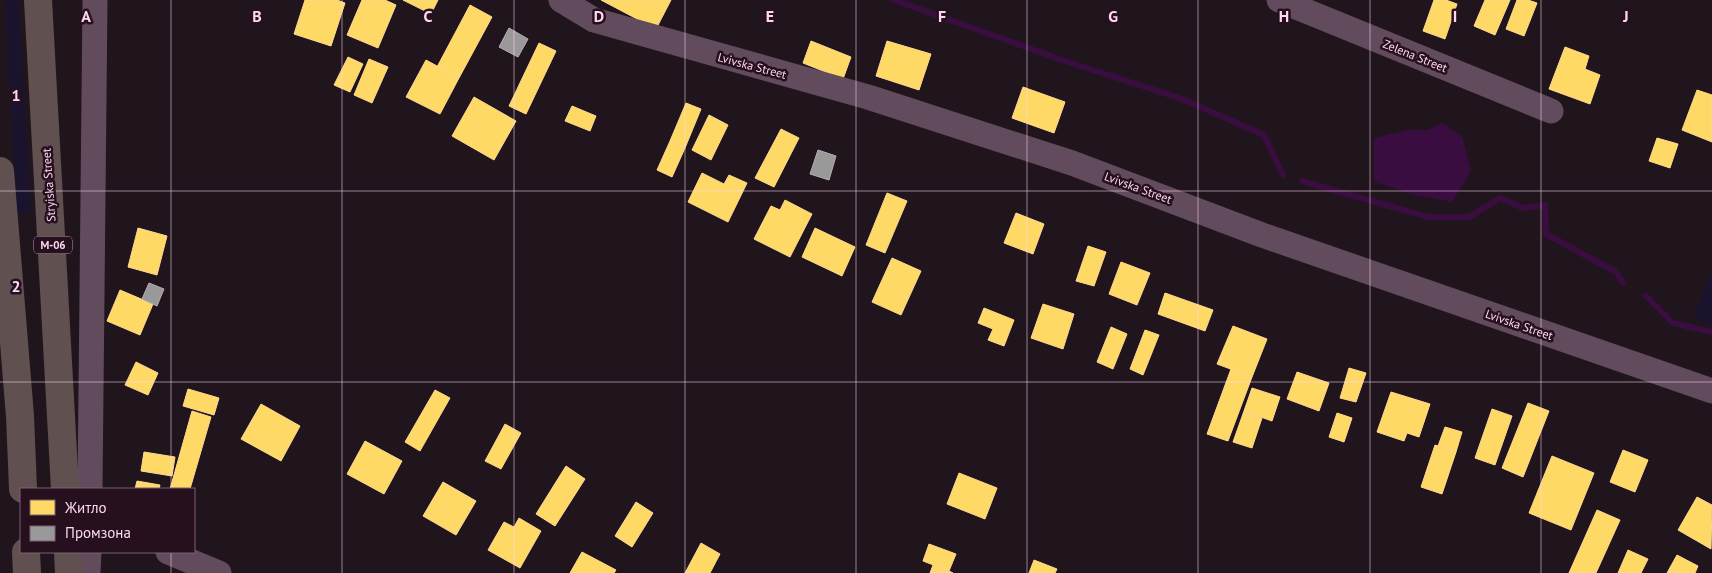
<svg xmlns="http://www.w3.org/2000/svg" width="1712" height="573" font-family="'PT Sans',sans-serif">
<rect width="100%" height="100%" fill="#21151d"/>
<g fill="#19132d">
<polygon points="5,0 18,0 31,212 17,213"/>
<polygon points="1712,272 1712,325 1693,317"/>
</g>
<polygon fill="#390d40" points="1442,123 1462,136 1471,171 1452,202 1411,194 1374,182 1374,138 1407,130 1428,130"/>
<g fill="#ffd966" stroke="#ffd890">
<polygon points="305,0 337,0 345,3 331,46 294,34"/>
<polygon points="362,0 385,0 396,5 378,48 347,35"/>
<polygon points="403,0 438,0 431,14"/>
<polygon points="601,0 671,0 656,29"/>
<polygon points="1434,0 1446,0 1457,4 1445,39 1423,31"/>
<polygon points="1485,0 1510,0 1495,35 1474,26"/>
<polygon points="1517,0 1528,0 1537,3 1524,36 1506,29"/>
<polygon points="470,5 492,17 459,78 437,67"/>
<polygon points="811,41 851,57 843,79 803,63"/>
<polygon points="887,41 931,54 919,90 876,76"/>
<polygon points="539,43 556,51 526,114 509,106"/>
<polygon points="1565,47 1589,56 1585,69 1600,75 1590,104 1549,89"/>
<polygon points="348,57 363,64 350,92 334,85"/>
<polygon points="369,59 388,67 372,103 354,95"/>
<polygon points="426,60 459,78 440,114 406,97"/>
<polygon points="1023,87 1065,102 1054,133 1012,118"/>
<polygon points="1697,90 1712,95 1712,142 1682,130"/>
<polygon points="474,97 516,121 494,160 452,136"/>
<polygon points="686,103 701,109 685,148 670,141"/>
<polygon points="572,106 596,116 590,131 565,121"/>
<polygon points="709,115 728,125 711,160 692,150"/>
<polygon points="781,129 799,138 774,187 755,178"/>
<polygon points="1657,138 1678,144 1670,168 1649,161"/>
<polygon points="670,141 685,148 672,177 657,170"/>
<polygon points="702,173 724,184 729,175 747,183 728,222 688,202"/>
<polygon points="887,193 907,201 885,253 866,245"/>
<polygon points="785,200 812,214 790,257 754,239 771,206 780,210"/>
<polygon points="1016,213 1044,224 1033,254 1004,243"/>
<polygon points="138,228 167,236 157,275 128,267"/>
<polygon points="815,228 855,247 842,276 802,257"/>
<polygon points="1088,246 1106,252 1094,286 1076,281"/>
<polygon points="892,258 921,271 901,315 872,302"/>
<polygon points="1121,262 1150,273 1137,305 1109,294"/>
<polygon points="120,290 153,304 140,335 107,321"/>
<polygon points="1165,293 1213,310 1205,331 1158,314"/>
<polygon points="1043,304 1074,314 1063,349 1031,338"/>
<polygon points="984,308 1014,320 1004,346 988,340 993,329 978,323"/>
<polygon points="1233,326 1267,339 1252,377 1217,364"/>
<polygon points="1111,327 1127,334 1113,369 1097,362"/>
<polygon points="1145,330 1159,335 1143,375 1130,369"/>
<polygon points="136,362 158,373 148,395 125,385"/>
<polygon points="1349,368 1366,373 1356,402 1340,398"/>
<polygon points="1231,369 1252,377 1228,441 1207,434"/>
<polygon points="1297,372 1329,383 1319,411 1287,399"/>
<polygon points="1252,388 1280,397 1272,421 1244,411"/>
<polygon points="188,389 219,398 214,415 183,406"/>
<polygon points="435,390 450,398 420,451 405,442"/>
<polygon points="1391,392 1430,404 1419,437 1407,433 1404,441 1377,432"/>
<polygon points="1528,403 1549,411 1523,477 1502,468"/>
<polygon points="261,404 300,426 281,461 241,439"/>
<polygon points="1492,409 1512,416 1495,465 1475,458"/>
<polygon points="192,411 211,417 190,489 170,489"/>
<polygon points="1244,411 1262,418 1252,448 1233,442"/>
<polygon points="1337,413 1352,418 1344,442 1329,437"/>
<polygon points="505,424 521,433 501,469 485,461"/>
<polygon points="1445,427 1462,432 1456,452 1438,446"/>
<polygon points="365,441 402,461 384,494 347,474"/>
<polygon points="1435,445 1456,452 1442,494 1421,487"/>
<polygon points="1623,450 1648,460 1635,492 1610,482"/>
<polygon points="144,452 175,457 172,476 141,471"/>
<polygon points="1552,456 1594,473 1571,530 1529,513"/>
<polygon points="566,466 585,479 555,526 536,514"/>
<polygon points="959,473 997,488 985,519 947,504"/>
<polygon points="137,481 160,485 159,489 135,489"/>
<polygon points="443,482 476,501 456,535 423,516"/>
<polygon points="1697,497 1712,505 1711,549 1678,530"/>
<polygon points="636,502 653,513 632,547 615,536"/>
<polygon points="1597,510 1620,520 1596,573 1569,573"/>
<polygon points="519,518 541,531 520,568 488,550 504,522 514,527"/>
<polygon points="701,543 720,554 710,573 685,573"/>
<polygon points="929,544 956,554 949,571 923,561"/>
<polygon points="1628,550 1648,559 1641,573 1618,573"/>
<polygon points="582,552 616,570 614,573 570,573"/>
<polygon points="1677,555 1698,566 1695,573 1667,573"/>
<polygon points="1034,560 1057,569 1055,573 1029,573"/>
<polygon points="933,565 949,571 953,573 930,573"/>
</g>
<g fill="#999" stroke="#b7acb3">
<polygon points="509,28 528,39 518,57 499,47"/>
<polygon points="818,150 836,156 829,180 810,174"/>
<polygon points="149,283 164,289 157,306 142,299"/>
</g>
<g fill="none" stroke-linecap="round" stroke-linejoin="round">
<g stroke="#390d40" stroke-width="6">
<polyline points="894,0 1062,60 1182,99 1264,135 1283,175"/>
<polyline points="1302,181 1428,217 1469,217 1500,198 1523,208 1545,205 1546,234 1616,272 1623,283"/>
<polyline points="1646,296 1673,323 1712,332"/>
</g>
<g stroke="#624b5c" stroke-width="25">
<polyline points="561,0 594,20 868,97 1072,163 1262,235 1712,391"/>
<polyline points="1279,0 1551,111"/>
<polyline points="90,489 95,0"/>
<polyline points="168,552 219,573"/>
<polyline points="88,573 89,552"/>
</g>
<g stroke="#615050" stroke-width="28">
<polyline points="38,0 65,489"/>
<polyline points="0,171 20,416 23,489"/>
<polyline points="26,552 27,573"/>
<polyline points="68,552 69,573"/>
</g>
</g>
<path fill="none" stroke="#fed7f1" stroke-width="1" stroke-opacity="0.55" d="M171,0V489M342,0V573M514,0V573M685,0V573M856,0V573M1027,0V573M1198,0V573M1370,0V573M1541,0V573M0,191H1712M0,382H1712M171,552V573"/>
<g text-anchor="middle" stroke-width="5" stroke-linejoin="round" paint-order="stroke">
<rect fill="#26101e" stroke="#bd9bb2" stroke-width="1" x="34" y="236.5" width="38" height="17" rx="4"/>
<g font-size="11" font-weight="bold" fill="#fed7f1">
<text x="53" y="249">М-06</text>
</g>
<g font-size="12" fill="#fed7f1" stroke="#26101e">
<text transform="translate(1415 56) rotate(22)" y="4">Zelena Street</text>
<text transform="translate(752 66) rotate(15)" y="4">Lvivska Street</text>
<text transform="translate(49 185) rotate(-94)" y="4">Stryiska Street</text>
<text transform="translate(1138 188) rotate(20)" y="4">Lvivska Street</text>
<text transform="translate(1519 325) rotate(19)" y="4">Lvivska Street</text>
</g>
</g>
<g font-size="16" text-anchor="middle" font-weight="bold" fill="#fed7f1" stroke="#26101e" stroke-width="5" stroke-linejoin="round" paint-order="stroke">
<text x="86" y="22">A</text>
<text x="257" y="22">B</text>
<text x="428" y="22">C</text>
<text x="599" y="22">D</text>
<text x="770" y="22">E</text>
<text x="942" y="22">F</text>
<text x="1113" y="22">G</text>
<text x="1284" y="22">H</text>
<text x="1455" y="22">I</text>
<text x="1626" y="22">J</text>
<text x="16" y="101">1</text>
<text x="16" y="292">2</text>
</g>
<rect x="20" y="488" width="175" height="65" fill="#26101e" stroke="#7c6072"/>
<rect x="30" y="500" width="25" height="15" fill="#ffd966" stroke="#7c6072"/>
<text x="65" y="513" font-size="15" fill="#fed7f1">Житло</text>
<rect x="30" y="526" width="25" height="15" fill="#999999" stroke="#7c6072"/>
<text x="65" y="538" font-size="15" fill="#fed7f1">Промзона</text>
</svg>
